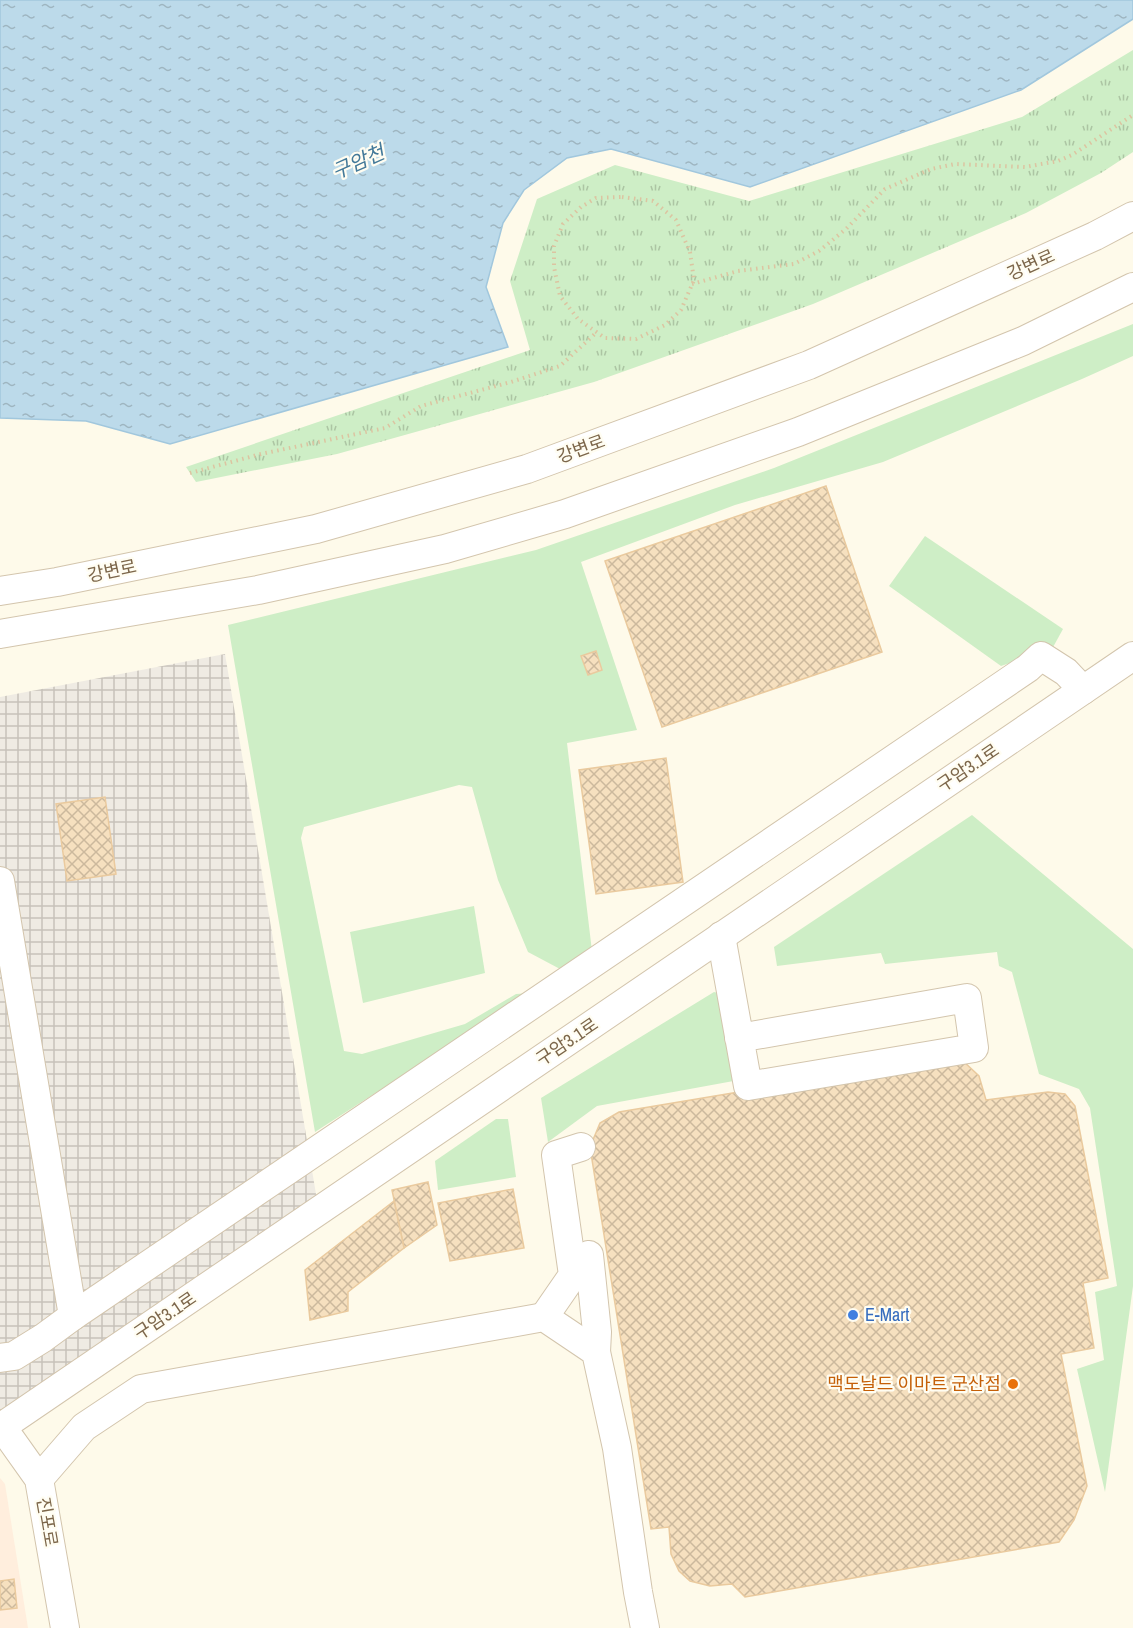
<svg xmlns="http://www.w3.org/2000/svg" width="1133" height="1628" font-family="'Archivo Narrow','Noto Sans KR',sans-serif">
<defs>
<pattern id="industrial-grid" width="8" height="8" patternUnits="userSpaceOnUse" patternTransform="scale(1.5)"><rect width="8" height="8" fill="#efebe3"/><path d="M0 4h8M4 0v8" fill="none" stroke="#c7c2ba"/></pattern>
<pattern id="park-tufts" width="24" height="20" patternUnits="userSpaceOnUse" patternTransform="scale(1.5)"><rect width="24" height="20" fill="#ceeec6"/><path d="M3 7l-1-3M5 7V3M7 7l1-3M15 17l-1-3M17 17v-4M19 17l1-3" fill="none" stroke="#acc5a3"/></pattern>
<pattern id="water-ripples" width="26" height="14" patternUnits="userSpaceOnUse" patternTransform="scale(1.5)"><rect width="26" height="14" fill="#bcdaea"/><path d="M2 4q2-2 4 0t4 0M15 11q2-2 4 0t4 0" fill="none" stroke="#9eb5c0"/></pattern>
<pattern id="building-cross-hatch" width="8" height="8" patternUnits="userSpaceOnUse" patternTransform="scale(1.5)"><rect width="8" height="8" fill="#f6e0bf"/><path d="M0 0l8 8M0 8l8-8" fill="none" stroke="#ccb99d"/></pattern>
</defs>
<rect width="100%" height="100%" fill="#fefaea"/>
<polygon fill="#fed" points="0,1478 5,1484 28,1628 0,1628"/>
<polygon fill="url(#industrial-grid)" points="225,654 317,1200 0,1412 0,697"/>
<g fill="#ceeec6">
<polygon points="1133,324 1133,356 1082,379 883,462 735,505 581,562 637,730 567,743 592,951 560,969 528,952 498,880 472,787 459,785 304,827 301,838 344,1051 362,1054 465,1024 516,994 530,993 315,1132 228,625 536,550 774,468"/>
<polygon points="925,536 1063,629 1052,649 1001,666 889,586"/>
<polygon points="972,815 1133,949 1133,1286 1105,1492 1077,1369 1104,1360 1095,1292 1117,1286 1090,1108 1079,1089 1039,1074 1012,972 999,966 997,952 885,964 881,953 777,966 774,947"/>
<polygon points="474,906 485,973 363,1003 350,932"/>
<polygon points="714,992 725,995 739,1080 597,1106 548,1142 541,1098"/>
<polygon points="496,1119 508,1119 516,1177 438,1190 435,1161"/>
</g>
<polygon fill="url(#park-tufts)" points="1133,50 1133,152 1101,173 1026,213 813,304 594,382 337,454 196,482 186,467 530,350 510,281 537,199 615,165 749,201 1022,117"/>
<polygon fill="url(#water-ripples)" stroke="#a1c7dd" stroke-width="1.5" points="0,0 1133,0 1133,19 1021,90 750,187 611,149 567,158 524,190 503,223 486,287 508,347 170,444 86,421 0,418"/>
<g fill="url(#building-cross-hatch)" stroke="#eaca9e" stroke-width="1.5">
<polygon points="826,486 882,652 662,727 605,561"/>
<polygon points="596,651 602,670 588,675 581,656"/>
<polygon points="666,758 683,882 596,894 579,770"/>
<polygon points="105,797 116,874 67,881 56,804"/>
<polygon points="943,1058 963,1061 979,1076 986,1100 1048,1092 1065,1094 1075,1106 1108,1278 1083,1283 1094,1348 1061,1354 1087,1486 1074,1520 1059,1542 745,1597 732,1584 710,1586 690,1581 679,1571 671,1554 669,1527 651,1529 590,1147 600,1123 619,1112"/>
<polygon points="428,1182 437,1225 404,1248 392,1190"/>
<polygon points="513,1189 524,1248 450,1261 438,1203"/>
<polygon points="394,1201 404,1248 348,1292 348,1311 310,1320 305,1270"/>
<polygon points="14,1579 17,1608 0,1610 0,1581"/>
</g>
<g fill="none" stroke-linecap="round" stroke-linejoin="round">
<defs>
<g id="minor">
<polyline points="0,591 57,582 316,529 527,469 809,365 1095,236 1133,216"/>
<polyline points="0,634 258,590 445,549 565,514 798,432 1023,341 1133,287"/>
<polyline points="0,881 73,1316"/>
<polyline points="721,936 748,1086 974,1048 967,998 739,1038"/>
<polyline points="589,1255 597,1332 596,1352"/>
<polyline points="544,1317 573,1275 556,1155 581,1147"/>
<polyline points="0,1358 14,1356 43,1338 73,1316 1028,668 1041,656 1066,672 1083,690"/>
<polyline points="2,1427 39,1479 65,1628"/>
<polyline points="0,1428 1133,656"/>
<polyline points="39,1479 84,1427 141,1389 544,1317 596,1352 617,1448 638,1592 645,1628"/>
</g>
</defs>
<use href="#minor" stroke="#d3c5ad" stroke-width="30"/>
<g stroke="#dcc4a1" stroke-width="4" stroke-dasharray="1.5 4.5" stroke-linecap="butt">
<polygon points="622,197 653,201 676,220 690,252 694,280 681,310 665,325 636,339 605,338 578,319 560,296 554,267 554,246 563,224 581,207 596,198"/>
<polyline points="692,284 738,271 794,264 819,251 846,229 885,189 931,169 955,164 1025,167 1058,161 1072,155 1133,115"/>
<polyline points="190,473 261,454 385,428 421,406 511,382 560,366 597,332"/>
</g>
<use href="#minor" stroke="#fff" stroke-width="28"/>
</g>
<circle fill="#3f7fe0" stroke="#fffdf2" stroke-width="2" cx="853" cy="1315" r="6"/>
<circle fill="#e8710a" stroke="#fffdf2" stroke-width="2" cx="1013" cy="1384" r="6"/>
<g text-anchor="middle" stroke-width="4.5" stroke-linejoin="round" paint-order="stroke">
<g font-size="18" fill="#7c664a" stroke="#fffdf2">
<text transform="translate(1031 265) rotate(-24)" y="6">강변로</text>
<text transform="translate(581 449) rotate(-20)" y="6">강변로</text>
<text transform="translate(112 571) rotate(-12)" y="6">강변로</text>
<text transform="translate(968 768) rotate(-34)" y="6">구암3.1로</text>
<text transform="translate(567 1042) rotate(-34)" y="6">구암3.1로</text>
<text transform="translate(165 1316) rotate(-34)" y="6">구암3.1로</text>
<text transform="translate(47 1522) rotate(80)" y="6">진포로</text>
</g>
<g font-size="18" fill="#366cbe" stroke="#fffdf2" text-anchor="start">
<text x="865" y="1321">E-Mart</text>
</g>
<g font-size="18" fill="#c56008" stroke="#fffdf2" text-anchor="end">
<text x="1001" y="1390">맥도날드 이마트 군산점</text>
</g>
<g font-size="20" font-style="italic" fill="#437999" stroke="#fffdf2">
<text transform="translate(358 162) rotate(-24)" y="7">구암천</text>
</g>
</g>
</svg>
